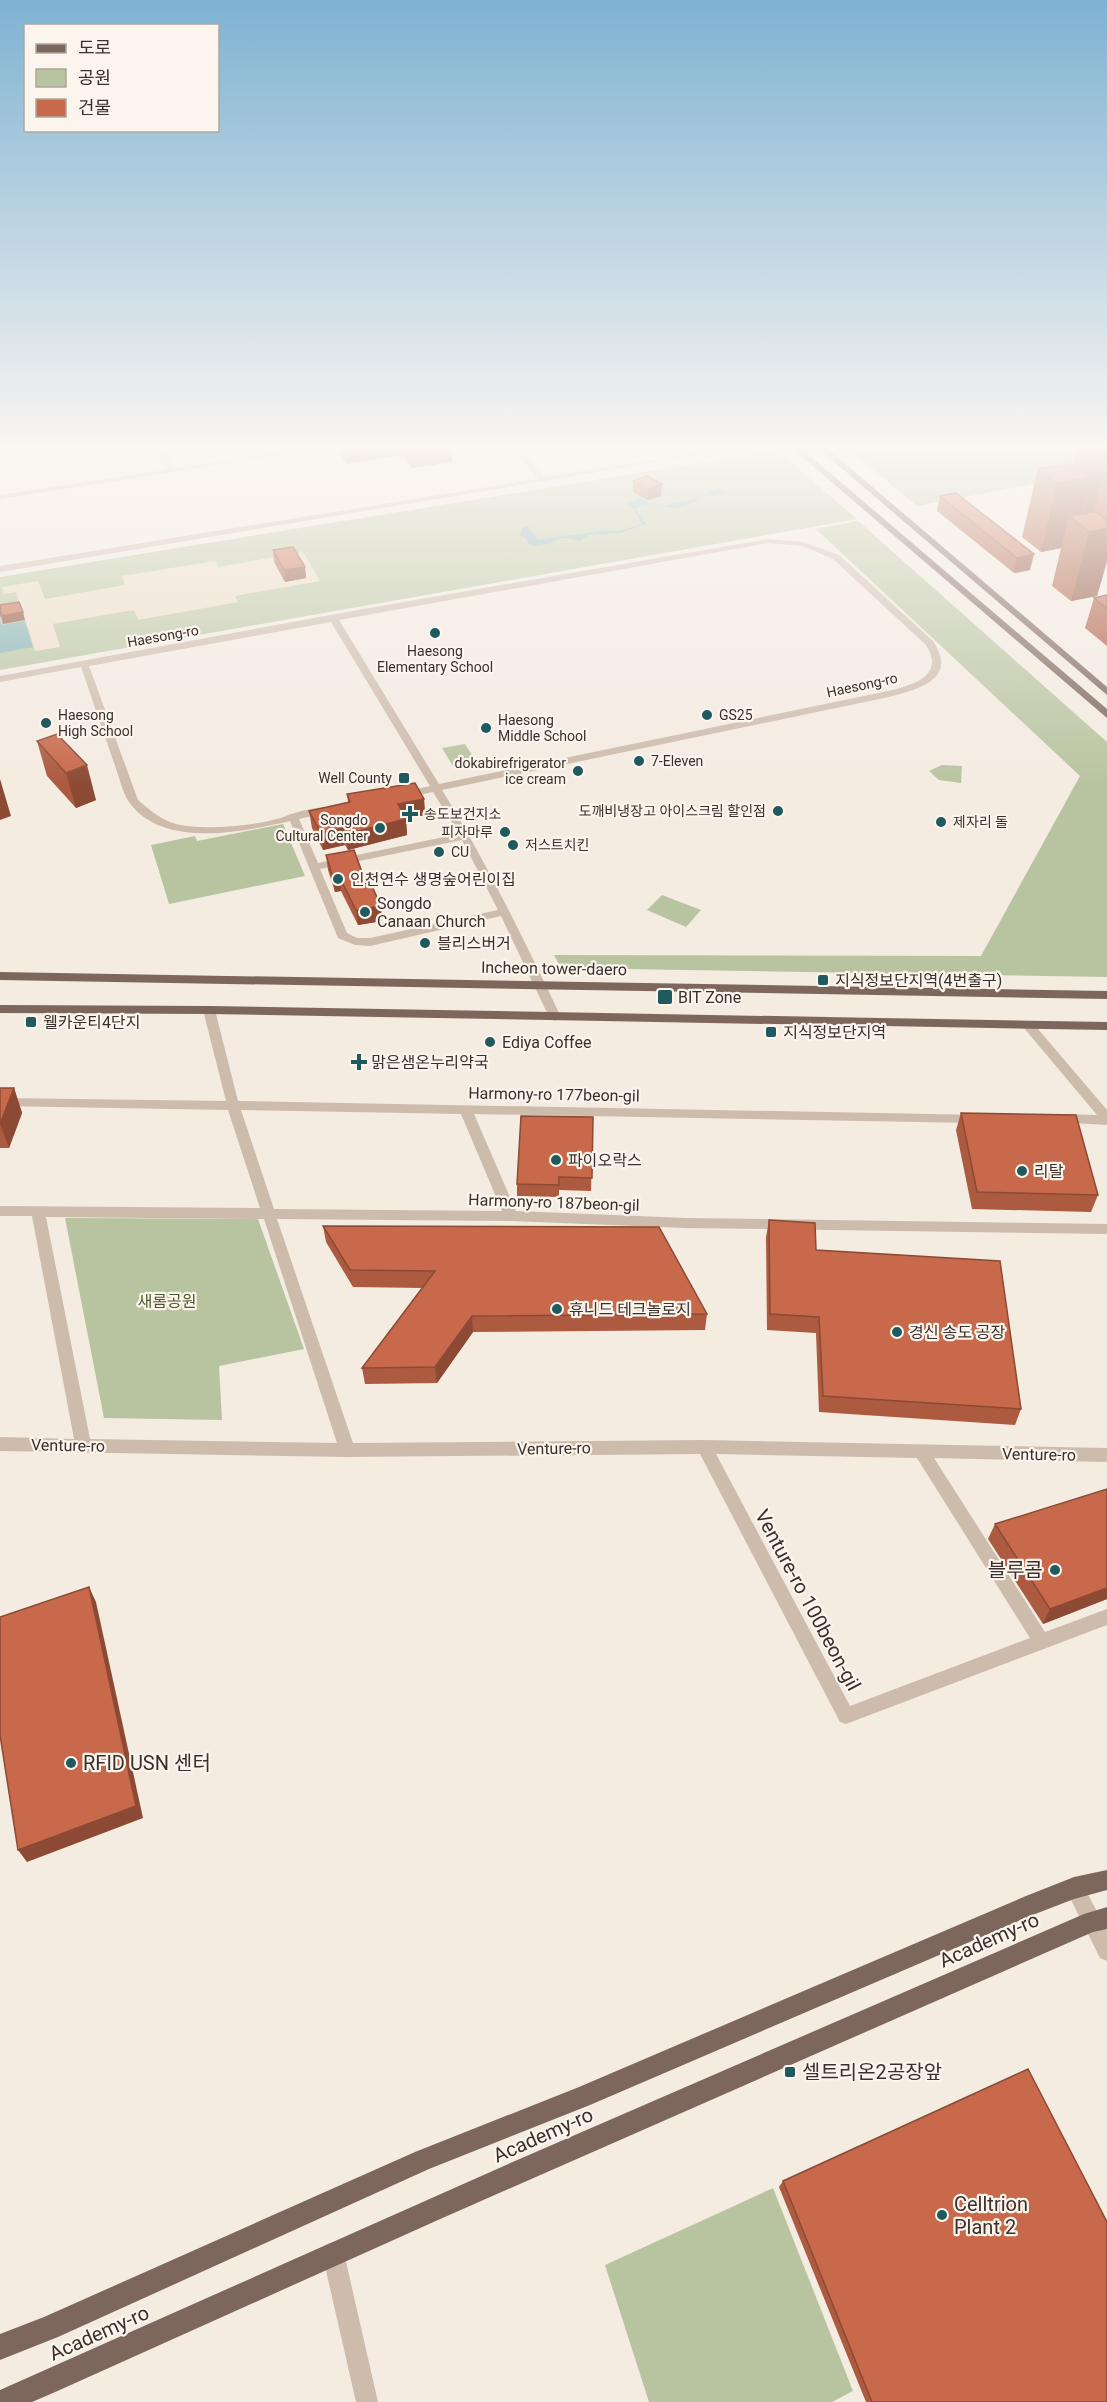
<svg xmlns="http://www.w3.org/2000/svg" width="1107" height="2402" font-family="Roboto,'Noto Sans KR',sans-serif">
<rect width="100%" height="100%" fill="#f4ebe1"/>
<g fill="#b8c4a0">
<polygon points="848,449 1107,449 1107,470 917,506"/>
<polygon points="767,452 786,458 857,519 0,670 0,577"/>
<polygon points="858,521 1107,742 1107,977 561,968 554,955 981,956 1080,776 816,529"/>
<polygon points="465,744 477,763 454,768 442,748"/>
<polygon points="942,765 962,766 961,783 939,780 929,771"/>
<polygon points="283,824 305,876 169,904 151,845 195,836 197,841"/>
<polygon points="662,895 701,910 686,927 647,910"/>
<polygon points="65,1218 258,1219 304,1349 219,1366 222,1420 104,1418"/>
<polygon points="773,2188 853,2391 832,2402 649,2402 605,2265"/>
</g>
<polygon fill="#ecdcc8" points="303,552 320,581 235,596 238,602 138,620 134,610 53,624 60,647 35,651 16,592 4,594 2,587 38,581 45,599 125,585 122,576 215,561 218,567"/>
<g fill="#7fb0b2">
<path d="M721,488L727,494L702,496L692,503L674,508L654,504L635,508L646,524L620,533L589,535L580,541C575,540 570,538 565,538C553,539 543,550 528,544L527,539L520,536L522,529L527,526L538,540L607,530L619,531L642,524L632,507L625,503L640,498L649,503L669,506L674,502C689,505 708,491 721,488Z"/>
<polygon points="0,620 2,625 25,621 33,647 0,653"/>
</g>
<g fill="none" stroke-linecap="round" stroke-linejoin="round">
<g fill="#cdbbac" fill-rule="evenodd">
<polygon points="156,449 164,449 173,468 300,449 320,449 0,499 0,495 165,470"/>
<polygon points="512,449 520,449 545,477 717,449 736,449 0,572 0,566 538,479"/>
<path d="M768,539L803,542L839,555L933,641C958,679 920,689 889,697L442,790C487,863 524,940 561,1017L555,1021L549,1017L501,916L370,946L355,945L338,938L290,821C243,832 162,849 129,802C122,792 119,775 114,763C103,731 92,699 81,667L0,682V676L363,609ZM768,543L802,546L833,559L926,645C946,676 912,685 888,691L439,784L339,620ZM331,622L430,786L399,793L398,795L403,798L433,792L459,834L318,863L299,819L330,812V808C318,806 296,812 286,816C260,826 203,831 176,824C161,820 150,810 138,800L89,666ZM462,840L498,910L370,938H357L347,933L320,869Z"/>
<path d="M209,1006L215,1010L238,1101L981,1115L982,1118L976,1123L474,1114L516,1211L685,1218L1107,1224V1234L685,1228L511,1221L277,1219L353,1443L704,1440L1107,1448V1462L934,1458L1045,1632L1107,1609V1625L846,1724L840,1722L700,1454L347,1457L0,1451V1437L74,1439L32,1216H0V1206L260,1208L228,1110L0,1106V1098L226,1101L203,1010ZM241,1110L461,1114L502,1211L274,1209ZM46,1217L264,1219L337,1443L90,1439ZM716,1454L917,1458L1030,1638L850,1706Z"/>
<polygon points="1028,1021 1032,1022 1107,1110 1107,1125 1056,1122 1055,1119 1056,1116 1061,1114 1097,1115 1024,1028 1022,1025"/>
<polygon points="1074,1879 1081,1881 1107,1931 1107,1961 1100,1958 1065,1888 1067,1881"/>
<polygon points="333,2242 341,2245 344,2253 378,2402 356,2402 322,2253 325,2245"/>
</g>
<g fill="#7d675c" fill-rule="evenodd">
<polygon points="793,449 802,449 1107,709 1107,718"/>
<polygon points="819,449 828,449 1107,687 1107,695"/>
<polygon points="0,972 1107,991 1107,999 0,980"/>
<polygon points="0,1005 209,1006 1107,1022 1107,1030 209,1014 0,1013"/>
<polygon points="1107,1870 1107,1890 1074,1899 1030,1916 590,2105 429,2169 58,2337 0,2360 0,2334 44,2317 415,2152 579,2087 1026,1896 1074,1877"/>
<polygon points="1107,1907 1107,1929 1093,1932 438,2220 53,2393 32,2402 0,2402 0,2390 515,2161 1084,1914"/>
</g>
</g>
<g fill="#ac5a40">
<polygon points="337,449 452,449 452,462 411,468 402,455 346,464"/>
<polygon points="1077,449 1107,449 1107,561 1097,596 1071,601 1052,586 1061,548 1041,552 1022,537 1038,469 1074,465"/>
<polygon points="633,481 662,484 661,496 647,500 633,492"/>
<polygon points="956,493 1030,570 1014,573 937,511 940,496"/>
<polygon points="273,550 305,567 306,578 285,582 274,562"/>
<polygon points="1107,595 1107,646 1085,628 1094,598"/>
<polygon points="37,741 96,800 76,808 47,776"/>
<polygon points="347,794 424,799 425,815 406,819 407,835 348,850 345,845 323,850 312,828 309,811 348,802"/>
<polygon points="326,855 366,883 382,921 358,925 341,891 335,892 328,870"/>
<polygon points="0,1088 14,1088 22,1113 9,1148 0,1148"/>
<polygon points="961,1113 1098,1195 1091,1212 972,1209 956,1130"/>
<polygon points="593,1117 591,1191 559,1190 559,1197 517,1196 517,1184"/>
<polygon points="769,1220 816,1250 1021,1409 1015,1425 819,1412 816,1333 767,1330 766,1237"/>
<polygon points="323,1226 707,1314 705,1330 473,1332 437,1383 365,1384 362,1368 423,1288 353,1287 326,1242"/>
<polygon points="995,1524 1107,1599 1043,1624 988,1539"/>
<polygon points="783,2181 1107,2402 866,2402 779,2187"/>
</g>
<g fill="#8c4a34">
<polygon points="345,449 402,449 402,455 346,464"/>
<polygon points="410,449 452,449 452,462 411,468"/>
<polygon points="1107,449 1107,483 1102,479 1093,515 1082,517 1099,450"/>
<polygon points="1091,477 1079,524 1069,516 1061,548 1041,552 1057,483"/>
<polygon points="662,484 661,496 647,500 648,489"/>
<polygon points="1107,528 1107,561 1097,596 1071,601 1089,532"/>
<polygon points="1034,554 1030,570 1014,573 1017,558"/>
<polygon points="305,567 306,578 285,582 284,570"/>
<polygon points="23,612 25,620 3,624 1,616"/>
<polygon points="87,765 96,800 76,808 66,773"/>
<polygon points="0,779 11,816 0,820"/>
<polygon points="424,799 425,815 406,819 407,835 348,850 346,834 398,804"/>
<polygon points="343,828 345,845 323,850 321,833"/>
<polygon points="339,876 341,891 335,892 333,877"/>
<polygon points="381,906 382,921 358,925 356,910"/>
<polygon points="14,1088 22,1113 9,1148 0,1124"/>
<polygon points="472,1316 473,1332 437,1383 435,1367"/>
<polygon points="89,1587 96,1602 143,1818 27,1862 18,1850"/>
<polygon points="1107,1588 1107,1599 1043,1624 1050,1609"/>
</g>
<g fill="#c8694b" stroke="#8c4a34" stroke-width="1.5">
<polygon points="1071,464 1091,477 1057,483 1038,469"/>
<polygon points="647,476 662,484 648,489 633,481"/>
<polygon points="956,493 1034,554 1017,558 940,496"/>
<polygon points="1096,512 1107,520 1107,528 1089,532 1069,516"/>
<polygon points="293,547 305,567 284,570 273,550"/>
<polygon points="1107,595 1107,609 1094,598"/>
<polygon points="19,602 23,612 1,616 0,605"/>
<polygon points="57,734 87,765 66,773 37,741"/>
<polygon points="415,783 424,799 398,804 406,819 346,834 343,828 321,833 309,811 350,802 347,794"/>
<polygon points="354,850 366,883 370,882 381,906 356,910 339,876 333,877 326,855"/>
<polygon points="0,1088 14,1088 0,1124"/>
<polygon points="961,1113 1076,1115 1098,1195 977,1192"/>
<polygon points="521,1116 593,1117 592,1178 559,1177 559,1185 517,1184"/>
<polygon points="769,1220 815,1223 816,1250 1000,1261 1021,1409 823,1396 819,1317 770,1314"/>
<polygon points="323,1226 659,1227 707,1314 472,1316 435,1367 362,1368 435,1271 350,1270"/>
<polygon points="1107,1489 1107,1588 1050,1609 995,1524"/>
<polygon points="89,1587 136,1806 18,1850 0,1735 0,1617"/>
<polygon points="1028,2069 1107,2222 1107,2402 872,2402 783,2181"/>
</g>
<linearGradient id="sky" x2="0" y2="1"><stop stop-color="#7eb2d2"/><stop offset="0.57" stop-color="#faf6f2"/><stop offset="1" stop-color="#faf6f2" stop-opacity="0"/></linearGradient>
<rect width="1107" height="785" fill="url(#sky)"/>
<g fill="#1f5a5e" stroke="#fbf5ee" stroke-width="2">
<circle cx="435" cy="633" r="6"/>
<circle cx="707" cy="715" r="6"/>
<circle cx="46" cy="723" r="6"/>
<circle cx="486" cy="728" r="6"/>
<circle cx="639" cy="761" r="6"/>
<circle cx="578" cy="771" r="6"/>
<rect x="398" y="772" width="12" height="12" rx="3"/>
<circle cx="778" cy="811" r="6"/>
<path d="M407 805h6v6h6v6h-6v6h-6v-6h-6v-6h6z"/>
<circle cx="941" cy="822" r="6"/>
<circle cx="380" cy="828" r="6"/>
<circle cx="505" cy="832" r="6"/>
<circle cx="513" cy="845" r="6"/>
<circle cx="439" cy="852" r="6"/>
<circle cx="338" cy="879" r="6"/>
<circle cx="365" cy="912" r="6"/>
<circle cx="425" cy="943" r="6"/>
<rect x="817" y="974" width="12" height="12" rx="3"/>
<rect x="657" y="989" width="16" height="16" rx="3"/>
<rect x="25" y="1016" width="12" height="12" rx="3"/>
<rect x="765" y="1026" width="12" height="12" rx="3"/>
<circle cx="490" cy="1042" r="6"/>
<path d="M356 1053h6v6h6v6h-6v6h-6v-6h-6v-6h6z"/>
<circle cx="556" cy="1160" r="6"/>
<circle cx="1022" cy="1171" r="6"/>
<circle cx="557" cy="1309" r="6"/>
<circle cx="897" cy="1332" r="6"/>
<circle cx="1055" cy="1570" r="6"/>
<circle cx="71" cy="1763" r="6"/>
<rect x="784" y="2066" width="12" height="12" rx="3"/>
<circle cx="942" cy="2215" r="6"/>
</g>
<g text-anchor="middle" stroke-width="4.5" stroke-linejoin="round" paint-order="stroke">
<g font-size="14" fill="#3b302b" stroke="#fbf5ee">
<text transform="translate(163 636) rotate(-10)" y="5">Haesong-ro</text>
<text transform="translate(862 685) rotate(-12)" y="5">Haesong-ro</text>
</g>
<g font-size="14" fill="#3b302b" stroke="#fbf5ee" text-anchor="start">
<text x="435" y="656" text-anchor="middle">Haesong<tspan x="435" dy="16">Elementary School</tspan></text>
<text x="58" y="720">Haesong<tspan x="58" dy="16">High School</tspan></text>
<text x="719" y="720">GS25</text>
<text x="498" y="725">Haesong<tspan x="498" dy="16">Middle School</tspan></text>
<text x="651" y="766">7-Eleven</text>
<text x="566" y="768" text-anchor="end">dokabirefrigerator<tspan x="566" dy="16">ice cream</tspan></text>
<text x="392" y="783" text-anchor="end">Well County</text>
<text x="766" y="816" text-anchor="end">도깨비냉장고 아이스크림 할인점</text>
<text x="424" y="819">송도보건지소</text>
<text x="368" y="825" text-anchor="end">Songdo<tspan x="368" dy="16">Cultural Center</tspan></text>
<text x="953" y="827">제자리 돌</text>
<text x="493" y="837" text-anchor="end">피자마루</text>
<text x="525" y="850">저스트치킨</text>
<text x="451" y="857">CU</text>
</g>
<g font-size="16" fill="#3b302b" stroke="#fbf5ee" text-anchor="start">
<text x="350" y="885">인천연수 생명숲어린이집</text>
<text x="377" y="909">Songdo<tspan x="377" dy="18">Canaan Church</tspan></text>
<text x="437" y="949">블리스버거</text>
<text x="835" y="986">지식정보단지역(4번출구)</text>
<text x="678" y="1003">BIT Zone</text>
<text x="43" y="1028">웰카운티4단지</text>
<text x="783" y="1038">지식정보단지역</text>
<text x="502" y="1048">Ediya Coffee</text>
<text x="371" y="1068">맑은샘온누리약국</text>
<text x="568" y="1166">파이오락스</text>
<text x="1034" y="1177">리탈</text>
<text x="569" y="1315">휴니드 테크놀로지</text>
<text x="909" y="1338">경신 송도 공장</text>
</g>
<g font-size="16" fill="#3b302b" stroke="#fbf5ee">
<text transform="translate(554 968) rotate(1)" y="6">Incheon tower-daero</text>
<text transform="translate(554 1094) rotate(1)" y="6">Harmony-ro 177beon-gil</text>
<text transform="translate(554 1202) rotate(2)" y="6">Harmony-ro 187beon-gil</text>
<text transform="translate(68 1445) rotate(1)" y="6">Venture-ro</text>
<text transform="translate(554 1448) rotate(-1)" y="6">Venture-ro</text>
<text transform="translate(1039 1454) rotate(1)" y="6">Venture-ro</text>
</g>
<g font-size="16" fill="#4a5a2e" stroke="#fbf5ee">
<text x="167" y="1307">새롬공원</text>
</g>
<g font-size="20" fill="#3b302b" stroke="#fbf5ee" text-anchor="start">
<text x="1043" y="1577" text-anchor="end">블루콤</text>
<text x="83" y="1770">RFID USN 센터</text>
<text x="802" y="2079">셀트리온2공장앞</text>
<text x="954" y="2211">Celltrion<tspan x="954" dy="23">Plant 2</tspan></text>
</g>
<g font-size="20" fill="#3b302b" stroke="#fbf5ee">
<text transform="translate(808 1600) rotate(62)" y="7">Venture-ro 100beon-gil</text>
<text transform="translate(989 1940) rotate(-24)" y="7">Academy-ro</text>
<text transform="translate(543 2135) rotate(-24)" y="7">Academy-ro</text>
<text transform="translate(99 2333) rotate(-24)" y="7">Academy-ro</text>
</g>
</g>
<rect x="24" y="24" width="195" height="108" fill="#fbf5ee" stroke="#aea6a0" stroke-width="1.5"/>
<rect x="36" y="44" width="30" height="9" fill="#7d675c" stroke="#aea6a0" stroke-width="1.5"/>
<text x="78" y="54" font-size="18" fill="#3b302b">도로</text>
<rect x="36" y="69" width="30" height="18" fill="#b8c4a0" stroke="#aea6a0" stroke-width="1.5"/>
<text x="78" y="84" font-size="18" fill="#3b302b">공원</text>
<rect x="36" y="99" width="30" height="18" fill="#c8694b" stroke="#aea6a0" stroke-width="1.5"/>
<text x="78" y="114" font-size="18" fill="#3b302b">건물</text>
</svg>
